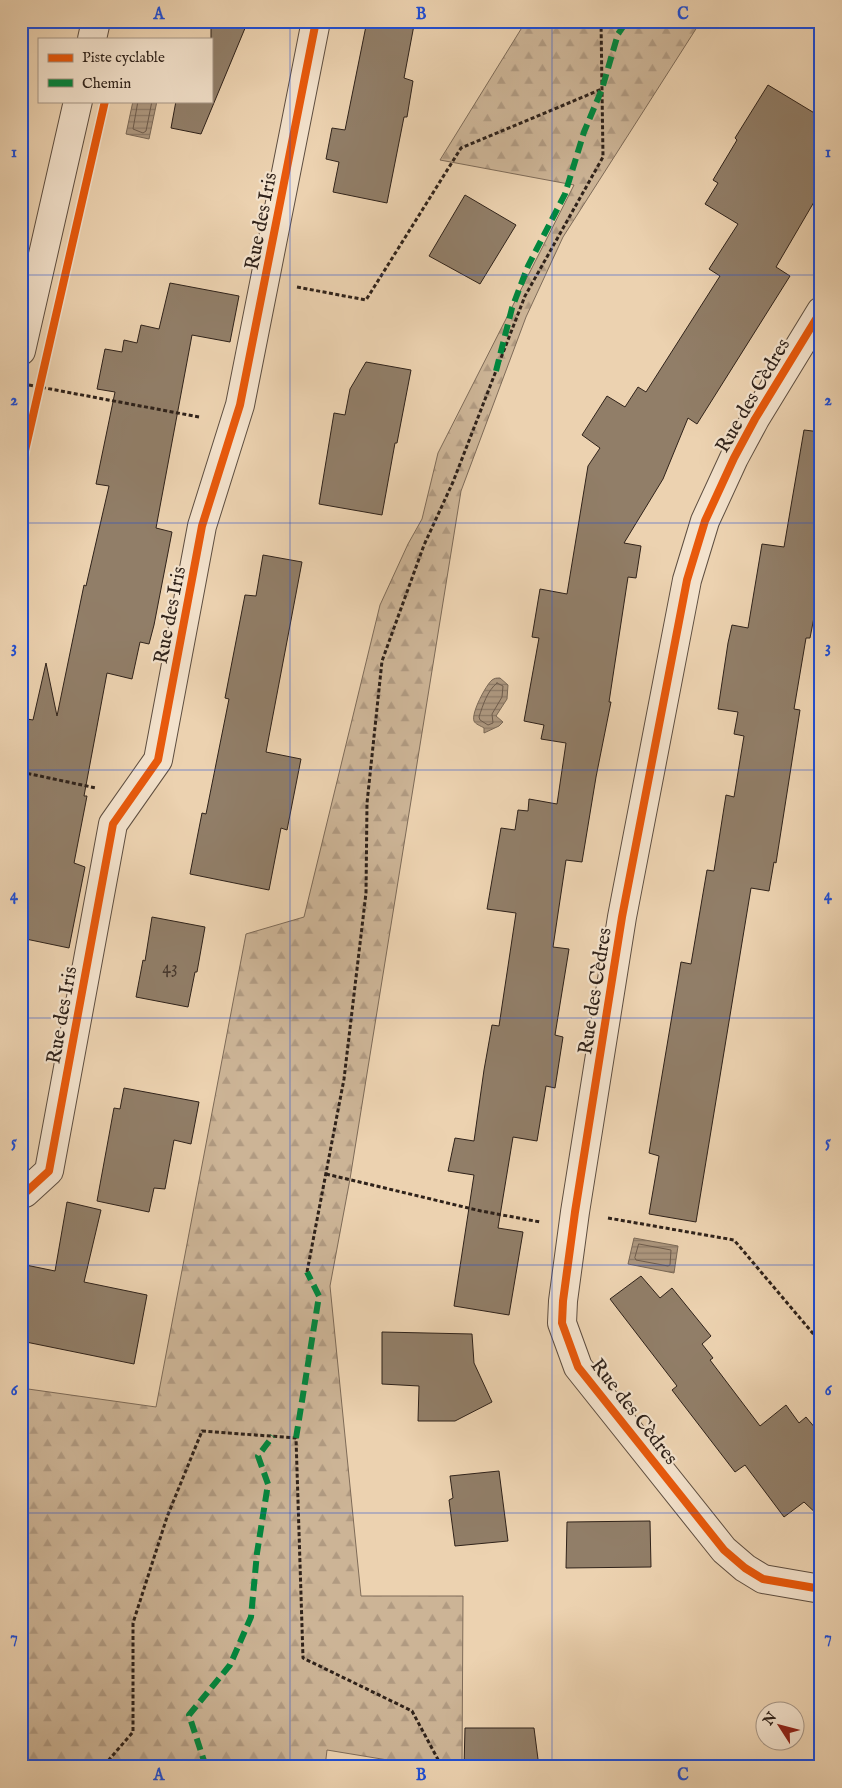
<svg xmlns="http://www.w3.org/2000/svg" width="842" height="1788" font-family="'IM FELL English',serif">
<defs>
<pattern id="forest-firs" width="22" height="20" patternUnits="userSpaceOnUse" patternTransform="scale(1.25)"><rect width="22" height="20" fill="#ccb496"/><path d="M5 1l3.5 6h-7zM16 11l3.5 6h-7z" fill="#b09a81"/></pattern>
<pattern id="water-rules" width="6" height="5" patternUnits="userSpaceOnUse" patternTransform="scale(1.25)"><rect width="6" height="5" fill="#ac967d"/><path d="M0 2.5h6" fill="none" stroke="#8c7a66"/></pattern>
</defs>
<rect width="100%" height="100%" fill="#ecd2b0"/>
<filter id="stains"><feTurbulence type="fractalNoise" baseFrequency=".004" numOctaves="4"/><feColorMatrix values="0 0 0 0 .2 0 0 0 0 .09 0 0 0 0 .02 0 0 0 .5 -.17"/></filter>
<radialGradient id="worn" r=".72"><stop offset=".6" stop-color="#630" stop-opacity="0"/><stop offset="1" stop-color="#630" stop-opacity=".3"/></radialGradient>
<polygon fill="url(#forest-firs)" stroke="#7e6b58" points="526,21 701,21 563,237 526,317 461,491 350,1179 330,1286 361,1596 463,1596 462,1767 430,1767 327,1750 325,1767 21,1767 21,1388 156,1407 246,934 304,917 380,605 408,544 422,519 438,453 574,185 440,160"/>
<g fill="url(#water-rules)" stroke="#7a6855">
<polygon points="783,21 821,21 821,32 816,33 814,24 784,27"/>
<polygon points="133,101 157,101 149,139 126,134"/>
<path d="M500,678L508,685L507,699L496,716L503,722L499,726L484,733V728C481,726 475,724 474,721C471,713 486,685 492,680C495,678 496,678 500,678Z"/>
<polygon points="634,1238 678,1246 674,1273 628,1264"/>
</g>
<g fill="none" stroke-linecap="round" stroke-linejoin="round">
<g stroke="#6e5c4c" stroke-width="1">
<polyline points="138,101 133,129 143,133 146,131 152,101"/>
<path d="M497,683L503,686L502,697L492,714L493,723L488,725L480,720L479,717C483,705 487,691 497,683Z"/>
<polygon points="639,1244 671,1250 670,1265 668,1266 636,1260 635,1258"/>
</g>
</g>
<g fill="#917e68" stroke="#2f221a">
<polygon points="211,21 248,21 201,134 171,128 176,101 211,101"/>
<polygon points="367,21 396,21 414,25 404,78 413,81 407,117 404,117 387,203 333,192 339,162 326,159 332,128 345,130"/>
<polygon points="768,85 821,117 821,190 776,267 790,276 697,424 688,418 663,479 624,543 641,546 636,578 628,577 609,702 611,702 596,777 582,862 566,860 553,947 569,949 555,1035 563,1037 555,1088 546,1086 537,1141 513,1137 498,1228 523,1232 509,1315 454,1306 474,1175 448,1171 455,1138 474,1141 484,1070 492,1025 499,1026 516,913 487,909 501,828 515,830 518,810 528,811 529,799 557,804 566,743 541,739 544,725 524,721 539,638 532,637 540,589 567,594 588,466 600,448 582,435 607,396 625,407 638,387 646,392 720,276 709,269 738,224 705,204 718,183 713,180 737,140 735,138"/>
<polygon points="465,195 516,225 480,284 429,256"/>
<polygon points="170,283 239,296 230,342 192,335 156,528 172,532 154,625 149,644 140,642 132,679 107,673 84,796 87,796 74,863 85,867 69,948 21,938 21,718 33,720 46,663 57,716 84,585 86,586 109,486 96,484 115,392 97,389 105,349 122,352 124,340 137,343 141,325 159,329"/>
<polygon points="366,362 411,370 397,443 395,443 382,515 319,504 334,413 345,415 350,389"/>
<polygon points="804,430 821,432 821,581 810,638 806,638 794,709 800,710 776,863 774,862 769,891 751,888 696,1222 649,1214 659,1156 649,1153 681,962 691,964 707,870 714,871 726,795 734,797 744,736 734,734 738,712 718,709 728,643 732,625 748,628 762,544 784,547"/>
<polygon points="263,555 302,562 266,752 301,759 287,830 281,828 269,890 190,874 202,813 206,814 229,699 225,698 245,595 256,596"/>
<polygon points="152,917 205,927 197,972 195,972 188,1007 136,997 143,960 145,961"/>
<polygon points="124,1088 199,1102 191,1144 174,1140 165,1189 154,1188 149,1212 97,1201 114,1108 120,1109"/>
<polygon points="67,1202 101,1210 84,1282 147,1295 134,1364 21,1341 21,1264 55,1271"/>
<polygon points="641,1276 660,1298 672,1288 711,1336 702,1344 713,1358 710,1360 760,1426 786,1405 799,1423 806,1417 821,1435 821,1518 804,1502 784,1517 745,1465 735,1472 672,1390 677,1386 610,1299"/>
<polygon points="382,1332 472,1334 474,1363 492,1402 455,1421 418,1421 419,1386 382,1384"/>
<polygon points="499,1471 508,1541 455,1546 449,1500 453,1498 450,1476"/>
<polygon points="650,1521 651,1567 566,1568 567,1522"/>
<polygon points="465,1728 534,1728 539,1767 464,1767"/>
</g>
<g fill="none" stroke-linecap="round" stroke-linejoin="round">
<defs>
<g id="minor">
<polyline points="821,311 755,419 734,458 705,521 687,580 622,917 575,1212 563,1301 562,1323 578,1367 724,1550 745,1568 763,1579 821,1589"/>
<polyline points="21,1193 25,1193 49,1171 113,824 158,760 202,526 240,405 316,21"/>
</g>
<g id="tertiary">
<polyline points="92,39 96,21"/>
<polyline points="21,351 78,101"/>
</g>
</defs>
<use href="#minor" stroke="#5e4e40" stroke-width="30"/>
<use href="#tertiary" stroke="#5e4e40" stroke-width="30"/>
<g stroke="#2f221a" stroke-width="3" stroke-dasharray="4 2.5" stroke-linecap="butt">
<polyline points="297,287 366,300 461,148 602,89"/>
<polyline points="29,385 199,417"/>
<polyline points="21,772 96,788"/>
<polyline points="326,1174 481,1211 540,1222"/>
<polyline points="608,1218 734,1240 821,1343"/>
<polyline points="307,1272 344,1079 366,893 367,803 382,661 424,545 453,482 525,296 603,157 601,21"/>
<polyline points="97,1767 107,1762 133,1732 133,1623 167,1517 202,1431 296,1438 303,1658 412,1711 442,1767"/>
</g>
<use href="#minor" stroke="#f3e2cc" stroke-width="28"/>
<use href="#tertiary" stroke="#f3e2cc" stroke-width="28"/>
<g stroke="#00873e" stroke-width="6" stroke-dasharray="12 6" stroke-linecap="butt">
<polyline points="496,371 512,308 528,266 565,194 584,132 602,89 618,34 627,21"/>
<polyline points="296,1438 319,1296 307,1272"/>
<polyline points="206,1767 189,1715 230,1665 251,1617 257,1553 268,1484 258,1456 273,1436"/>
</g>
<defs>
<g id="cycleway">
<polyline points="821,311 755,419 734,458 705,521 687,580 622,917 575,1212 563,1301 562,1323 578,1367 724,1550 745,1568 763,1579 821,1589"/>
<polyline points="21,468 105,101"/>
<polyline points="21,1193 25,1193 49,1171 113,824 158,760 202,526 240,405 316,21"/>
</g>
</defs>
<use href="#cycleway" stroke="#f3e2cc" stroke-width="11"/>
<use href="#cycleway" stroke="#e8590c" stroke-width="8"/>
</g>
<path fill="none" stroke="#1d4ed8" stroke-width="1" stroke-opacity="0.55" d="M290,21V1767M552,21V1767M21,275H821M21,523H821M21,770H821M21,1018H821M21,1265H821M21,1513H821"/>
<g text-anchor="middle" stroke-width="4.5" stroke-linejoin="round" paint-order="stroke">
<g font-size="18" fill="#48392e">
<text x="170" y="973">43</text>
</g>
<g font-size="20" fill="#2f221a" stroke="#f3e2cc">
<text transform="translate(260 221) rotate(-79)" y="7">Rue des Iris</text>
<text transform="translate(752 395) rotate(-60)" y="7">Rue des Cèdres</text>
<text transform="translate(169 615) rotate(-79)" y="7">Rue des Iris</text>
<text transform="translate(594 991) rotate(-81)" y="7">Rue des Cèdres</text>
<text transform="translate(61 1015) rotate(-80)" y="7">Rue des Iris</text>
<text transform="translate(635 1411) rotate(52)" y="7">Rue des Cèdres</text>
</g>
</g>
<rect width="842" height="1788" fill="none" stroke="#ecd2b0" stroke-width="55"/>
<rect x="38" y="38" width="175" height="65" fill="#f3e2cc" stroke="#a59585"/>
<rect x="48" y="54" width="25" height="8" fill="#e8590c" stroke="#a59585"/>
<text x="82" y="62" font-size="15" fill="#2f221a">Piste cyclable</text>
<rect x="48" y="79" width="25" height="8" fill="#00873e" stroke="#a59585"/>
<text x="82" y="88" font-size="15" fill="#2f221a">Chemin</text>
<g transform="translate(780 1726) rotate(306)"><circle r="24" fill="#f3e2cc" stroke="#a59585"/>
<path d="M0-4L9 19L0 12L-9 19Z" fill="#8f2418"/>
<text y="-8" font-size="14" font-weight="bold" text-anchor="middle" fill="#2f221a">N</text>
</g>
<rect x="28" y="28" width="786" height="1732" fill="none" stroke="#1d4ed8" stroke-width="2"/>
<g font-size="16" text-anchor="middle" font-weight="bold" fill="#1d4ed8">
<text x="159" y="19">A</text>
<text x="421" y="19">B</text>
<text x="683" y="19">C</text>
<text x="14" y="157">1</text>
<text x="828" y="157">1</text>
<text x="14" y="405">2</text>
<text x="828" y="405">2</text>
<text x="14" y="652">3</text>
<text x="828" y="652">3</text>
<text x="14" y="900">4</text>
<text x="828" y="900">4</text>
<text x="14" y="1147">5</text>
<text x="828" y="1147">5</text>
<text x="14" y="1395">6</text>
<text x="828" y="1395">6</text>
<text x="14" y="1642">7</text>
<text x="828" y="1642">7</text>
<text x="159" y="1780">A</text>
<text x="421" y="1780">B</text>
<text x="683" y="1780">C</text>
</g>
<rect width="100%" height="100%" filter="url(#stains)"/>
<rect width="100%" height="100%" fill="url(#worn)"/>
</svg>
